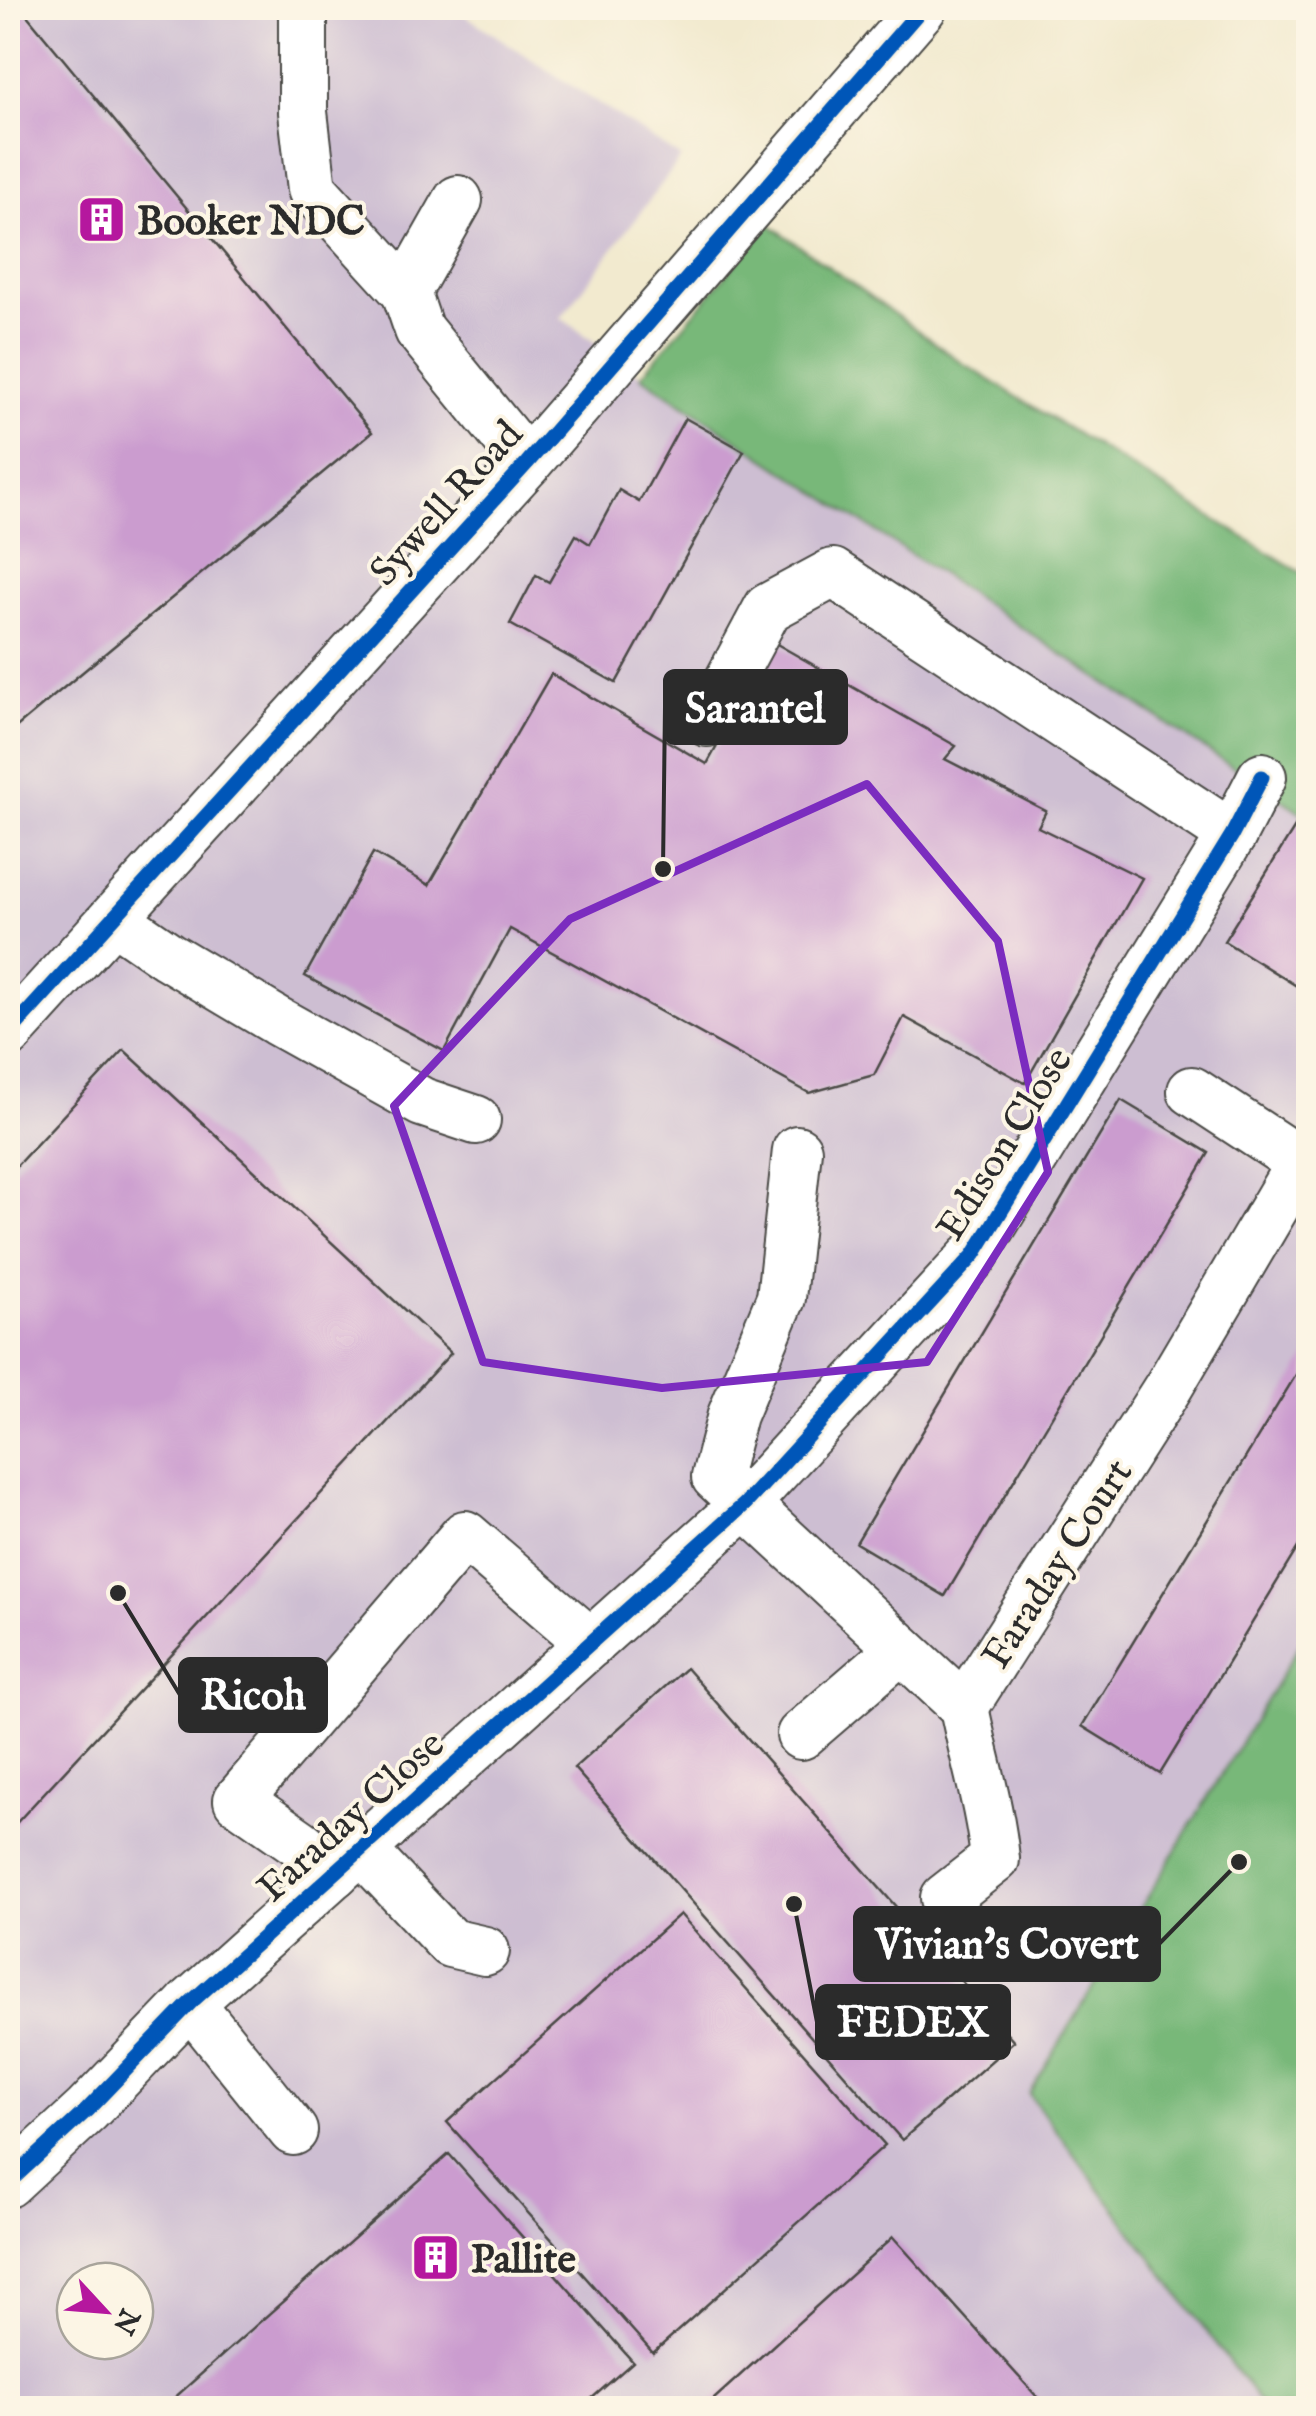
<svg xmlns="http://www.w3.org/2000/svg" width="1316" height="2416" font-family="'IM FELL English',serif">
<rect width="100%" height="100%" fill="#fcf5e5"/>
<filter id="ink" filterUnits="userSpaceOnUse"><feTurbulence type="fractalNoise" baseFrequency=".01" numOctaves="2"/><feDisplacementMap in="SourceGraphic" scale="20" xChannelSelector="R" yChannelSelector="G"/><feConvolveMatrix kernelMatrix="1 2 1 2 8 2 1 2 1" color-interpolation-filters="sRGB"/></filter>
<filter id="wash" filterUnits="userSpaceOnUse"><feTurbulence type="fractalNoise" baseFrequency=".0048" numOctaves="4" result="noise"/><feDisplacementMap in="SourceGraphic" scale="40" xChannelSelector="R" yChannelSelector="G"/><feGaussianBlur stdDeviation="2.25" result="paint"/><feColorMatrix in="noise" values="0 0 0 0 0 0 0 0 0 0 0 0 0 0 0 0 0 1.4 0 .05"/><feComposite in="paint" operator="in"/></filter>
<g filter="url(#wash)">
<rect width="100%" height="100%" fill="#f2eacf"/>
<path fill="#cdbed2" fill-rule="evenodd" d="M8,8H454L681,158L561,318L668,395L1308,817V1631L1029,2094L1264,2408H8ZM75,2281H135V2341H75Z"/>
<g fill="#78b879" stroke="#527252" stroke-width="2.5">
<polygon points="769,224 964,364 1308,577 1308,817 641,376"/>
<polygon points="1308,1631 1308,2408 1264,2408 1029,2094"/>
</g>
<g id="blocks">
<g fill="#cb9ccf">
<polygon points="8,8 21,8 372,432 8,734"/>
<polygon points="685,418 744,451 616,683 510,624 536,575 549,582 576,535 590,544 619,490 639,502"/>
<polygon points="775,643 956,746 945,759 1046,811 1038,827 1142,878 1025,1083 904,1017 874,1075 809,1093 510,929 444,1051 305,976 373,853 429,885 551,674 707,764"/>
<polygon points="1298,822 1308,829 1308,993 1224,941"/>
<polygon points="124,1050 451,1353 8,1832 8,1175"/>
<polygon points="1121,1100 1209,1153 945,1596 856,1543"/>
<polygon points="1308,1355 1308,1531 1160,1774 1082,1726"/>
<polygon points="686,1668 1014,2041 902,2140 574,1768"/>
<polygon points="680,1914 885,2145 653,2353 447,2122"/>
<polygon points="449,2154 633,2362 581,2408 163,2408"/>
<polygon points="893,2237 1047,2408 704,2408"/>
</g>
</g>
</g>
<g filter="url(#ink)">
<use href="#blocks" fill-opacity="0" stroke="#494844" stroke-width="2.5"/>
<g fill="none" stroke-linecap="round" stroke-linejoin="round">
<defs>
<g id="minor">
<polyline points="303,8 303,112 312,189 406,292"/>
<polyline points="458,200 406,292 419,330 527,463"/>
<polyline points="707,722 768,608 833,573 1232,835"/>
<polyline points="114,919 168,956 277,1021 422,1102 476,1120"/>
<polyline points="8,1034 527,463 922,8"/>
<polyline points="1192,1091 1308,1167"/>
<polyline points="797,1150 781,1298 732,1415 716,1477 964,1707 1169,1386 1301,1162"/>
<polyline points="801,1735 901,1649"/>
<polyline points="361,1849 450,1943 485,1951"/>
<polyline points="335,1873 301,1844 238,1800 465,1535 591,1643"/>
<path d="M945,1898L995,1859C990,1807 974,1758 964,1707"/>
<polyline points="190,2003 293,2131"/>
<polyline points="8,2183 87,2110 190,2003 745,1504 974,1255 1232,835 1262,777"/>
</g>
</defs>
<use href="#minor" stroke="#494844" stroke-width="52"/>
<use href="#minor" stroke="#fff" stroke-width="48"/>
<defs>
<g id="cycleway">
<polyline points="8,1034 527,463 922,8"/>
<polyline points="8,2183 87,2110 190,2003 745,1504 974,1255 1232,835 1262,777"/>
</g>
</defs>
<use href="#cycleway" stroke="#fcf5e5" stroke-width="21"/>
<use href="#cycleway" stroke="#0057b8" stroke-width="15"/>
</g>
</g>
<path fill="none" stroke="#7b2cbf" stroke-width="8" stroke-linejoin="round" d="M867,784L998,941L1048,1172L927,1362L662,1388L483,1362L394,1106L570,919Z"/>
<defs>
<symbol id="building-square" viewBox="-11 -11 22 22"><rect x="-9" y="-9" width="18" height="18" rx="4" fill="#b5179e" stroke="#fcf5e5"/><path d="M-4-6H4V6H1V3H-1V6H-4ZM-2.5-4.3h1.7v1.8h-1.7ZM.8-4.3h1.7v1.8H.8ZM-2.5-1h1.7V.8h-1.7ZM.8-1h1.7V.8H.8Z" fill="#fff"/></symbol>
</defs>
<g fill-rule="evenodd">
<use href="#building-square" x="74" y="192" width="55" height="55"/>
<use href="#building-square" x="408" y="2230" width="55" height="55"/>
</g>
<g text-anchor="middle" stroke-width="8" stroke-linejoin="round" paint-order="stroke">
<g font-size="40" font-weight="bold" fill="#2b2b2b" stroke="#fcf5e5" text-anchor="start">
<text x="137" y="234">Booker NDC</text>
<text x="471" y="2272">Pallite</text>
</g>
<g font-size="40" fill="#2b2b2b" stroke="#fcf5e5">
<text transform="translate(445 502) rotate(-48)" y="14">Sywell Road</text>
<text transform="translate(1003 1143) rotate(-58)" y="14">Edison Close</text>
<text transform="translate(1056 1563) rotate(-57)" y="14">Faraday Court</text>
<text transform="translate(350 1815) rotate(-42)" y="14">Faraday Close</text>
</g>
</g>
<path fill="none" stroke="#2b2b2b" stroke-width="4" d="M663 869L665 707M118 1593L180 1695M1239 1862L1159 1944M794 1904L817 2022"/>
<g fill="#2b2b2b" stroke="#fcf5e5" stroke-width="4">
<circle cx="663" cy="869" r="10"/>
<circle cx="118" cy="1593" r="10"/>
<circle cx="1239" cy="1862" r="10"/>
<circle cx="794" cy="1904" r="10"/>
</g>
<g fill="#2b2b2b" stroke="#2b2b2b" stroke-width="4">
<rect x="665" y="671" width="181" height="72" rx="10"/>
<rect x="180" y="1659" width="146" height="72" rx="10"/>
<rect x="855" y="1908" width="304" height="72" rx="10"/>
<rect x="817" y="1986" width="192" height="72" rx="10"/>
</g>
<g font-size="42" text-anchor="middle" font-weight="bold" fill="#fff">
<text x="755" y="722">Sarantel</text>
<text x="253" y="1709">Ricoh</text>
<text x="1007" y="1958">Vivian's Covert</text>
<text x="913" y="2036">FEDEX</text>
</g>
<rect width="1316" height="2416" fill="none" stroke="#fcf5e5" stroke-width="40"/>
<g transform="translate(105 2311) rotate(116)"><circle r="48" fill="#fcf5e5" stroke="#a8a49b" stroke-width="2.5"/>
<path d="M0-8L18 38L0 25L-18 38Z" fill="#b5179e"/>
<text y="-15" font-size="28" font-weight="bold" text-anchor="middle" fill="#2b2b2b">N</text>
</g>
</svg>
